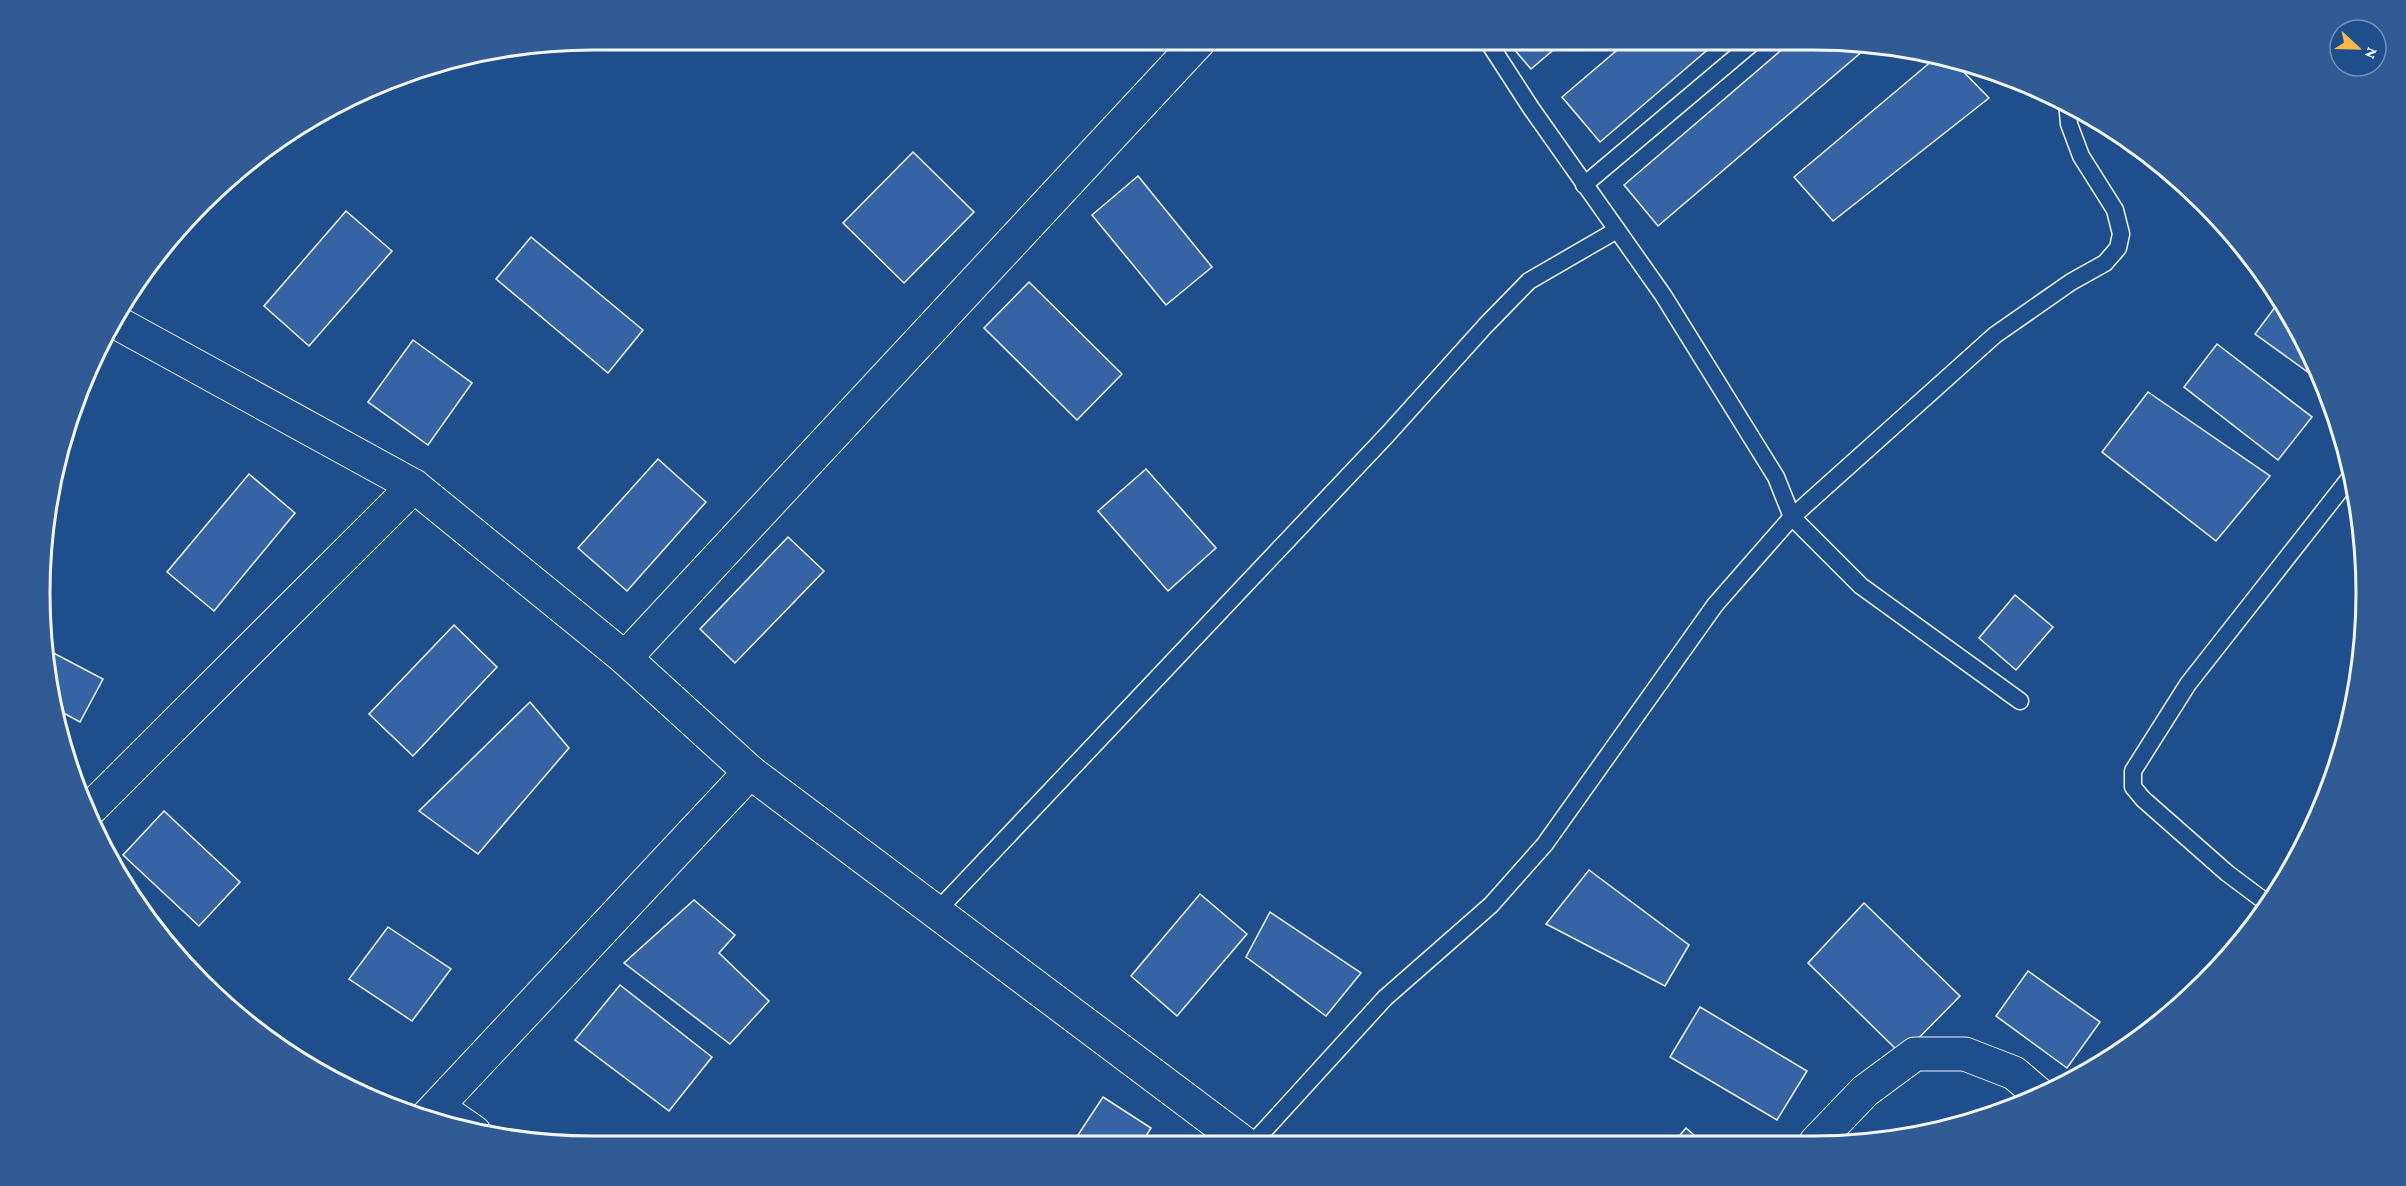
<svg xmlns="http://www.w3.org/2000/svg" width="2406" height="1186" font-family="'Crimson Pro',serif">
<rect width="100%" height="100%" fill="#1f4e8c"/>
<g fill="#3563a3" stroke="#f2f6ff" stroke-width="1.5">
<polygon points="1506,40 1565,40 1531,69"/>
<polygon points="1629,40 1719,40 1600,142 1562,97"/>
<polygon points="1793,40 1849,40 1871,44 1658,226 1624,185"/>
<polygon points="1939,55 1949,57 1989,98 1833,221 1794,177"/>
<polygon points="913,152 974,212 904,283 843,223"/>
<polygon points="1138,176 1212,267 1166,305 1092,215"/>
<polygon points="346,211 392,251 309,346 264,306"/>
<polygon points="531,237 643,330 608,373 496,279"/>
<polygon points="1029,282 1122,374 1077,420 984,328"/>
<polygon points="2281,299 2293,316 2323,383 2255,334"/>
<polygon points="413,340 472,383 428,445 368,402"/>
<polygon points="2217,344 2312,417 2278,460 2184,387"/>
<polygon points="2148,392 2270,476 2216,541 2102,452"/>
<polygon points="658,459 706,502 627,591 578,548"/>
<polygon points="1146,469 1216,548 1168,591 1098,511"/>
<polygon points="249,474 295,513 214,611 167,572"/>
<polygon points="788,537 824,571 735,663 700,629"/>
<polygon points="2015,595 2053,627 2016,670 1979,638"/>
<polygon points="454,625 497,667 413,756 369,714"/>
<polygon points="44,648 103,679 80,722 58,710 44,665"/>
<polygon points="530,702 569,748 478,854 419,811"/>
<polygon points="164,811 240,882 199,926 123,855"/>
<polygon points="1589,870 1689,945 1665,986 1546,924"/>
<polygon points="1200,894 1247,934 1177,1016 1131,976"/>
<polygon points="694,900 735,935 719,953 769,1001 730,1044 624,963"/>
<polygon points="1864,903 1960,996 1902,1055 1808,963"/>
<polygon points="1270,912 1361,973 1326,1016 1246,957"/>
<polygon points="388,927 451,969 412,1021 349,979"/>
<polygon points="2028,971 2100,1022 2067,1068 1996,1016"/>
<polygon points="620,985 712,1057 669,1111 575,1040"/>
<polygon points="1700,1007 1807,1071 1777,1120 1670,1057"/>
<polygon points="1103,1097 1151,1128 1141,1144 1072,1144"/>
<polygon points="1686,1128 1703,1143 1673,1143"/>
</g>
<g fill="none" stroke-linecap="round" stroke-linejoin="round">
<defs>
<g id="service">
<polyline points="1487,40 1531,108 1663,295 1776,477 1792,517 1861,586 2020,701"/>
<polyline points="1584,185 1756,40"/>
<polyline points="2267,903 2227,873 2143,799 2133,787 2133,771 2188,684 2352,475"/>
<polyline points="936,912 1387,435 1486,325 1529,281 1617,230"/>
<polyline points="1252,1144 1385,998 1491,905 1545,844 1715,605 1792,517 1995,335 2071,282 2105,263 2118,248 2121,234 2115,210 2081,156 2069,124 2067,102"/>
</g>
<g id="minor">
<polyline points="112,320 414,486 625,658 750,772 1245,1144"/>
<polyline points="625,658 1200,40"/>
<polyline points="88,811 414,486"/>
<polyline points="438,1107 474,1132"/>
<polyline points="425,1119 750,772"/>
<polyline points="1816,1142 1865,1091 1915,1054 1965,1054 2014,1073 2041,1096"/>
</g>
</defs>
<use href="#service" stroke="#f2f6ff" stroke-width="19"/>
<use href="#minor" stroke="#f2f6ff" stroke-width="35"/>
<use href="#service" stroke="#1f4e8c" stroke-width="16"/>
<use href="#minor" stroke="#1f4e8c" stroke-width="33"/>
</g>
<path d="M0 0H2406V1186H0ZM593 50H1813A543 543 0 0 1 2356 593V593A543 543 0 0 1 1813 1136H593A543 543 0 0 1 50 593V593A543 543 0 0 1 593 50Z" fill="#305b95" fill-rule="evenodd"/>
<path fill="none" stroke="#f2f6ff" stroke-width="3" d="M593 50H1813A543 543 0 0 1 2356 593V593A543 543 0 0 1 1813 1136H593A543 543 0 0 1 50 593V593A543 543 0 0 1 593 50Z"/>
<g transform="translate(2358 48) rotate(112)"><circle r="28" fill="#1f4e8c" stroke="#7391ba" stroke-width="1.5"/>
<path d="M0-4.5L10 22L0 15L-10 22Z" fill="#ffb74d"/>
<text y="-9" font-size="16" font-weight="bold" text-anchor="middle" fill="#f2f6ff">N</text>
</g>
</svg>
